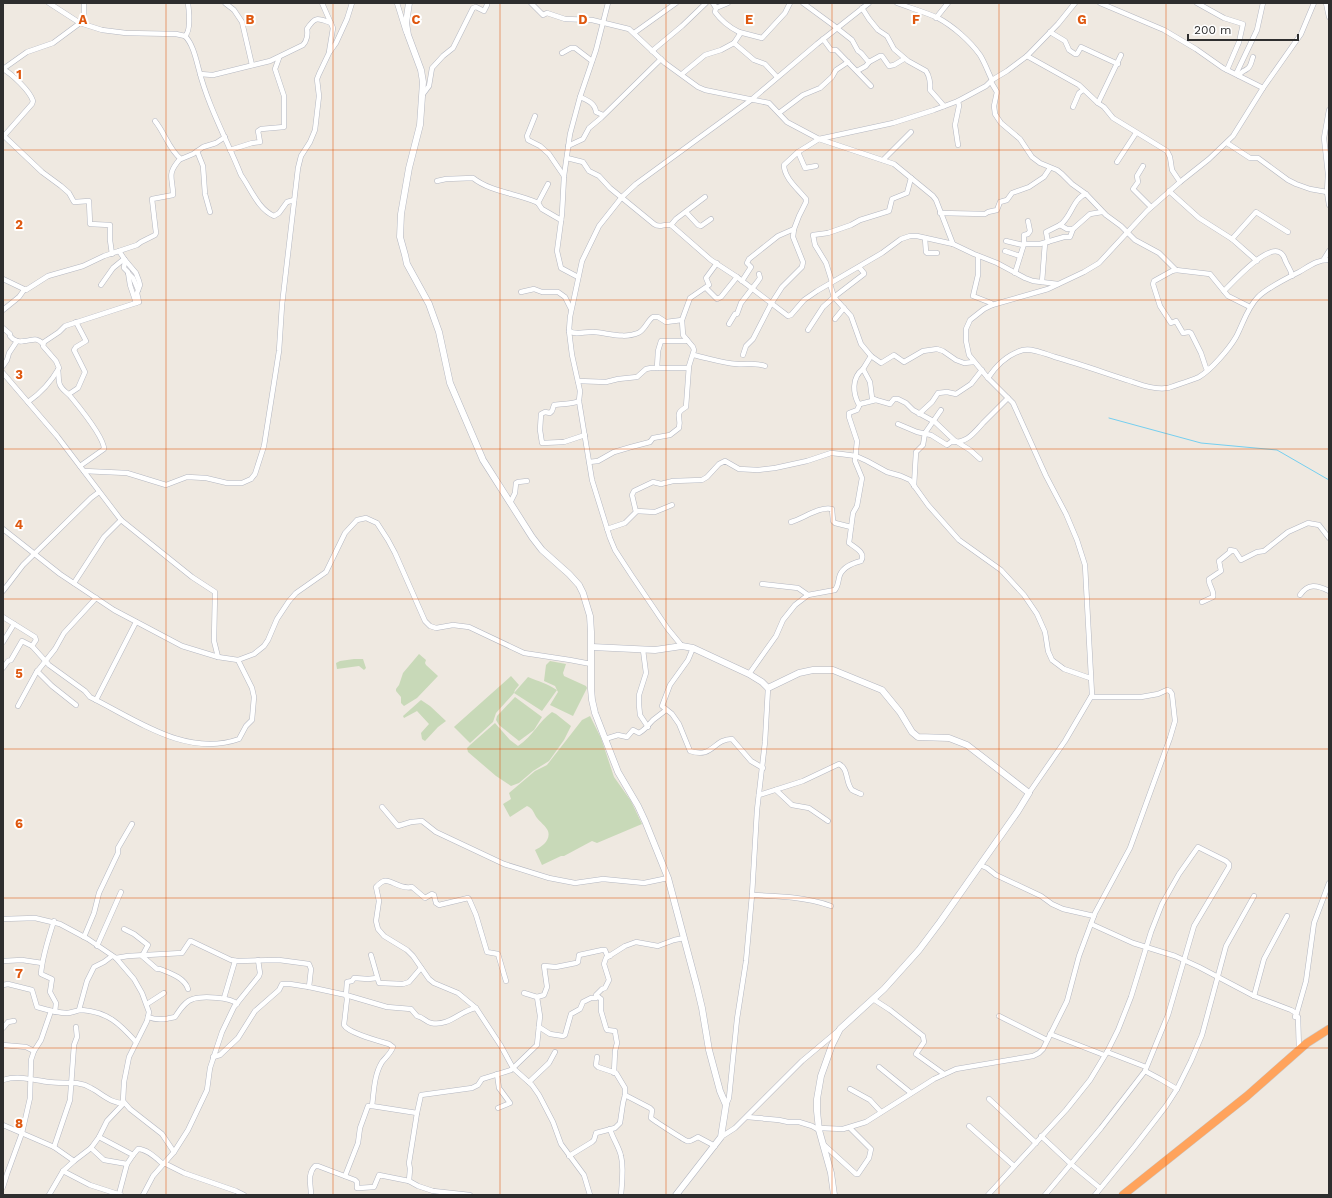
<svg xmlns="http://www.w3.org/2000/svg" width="1332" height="1198" font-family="'Work Sans',sans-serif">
<rect width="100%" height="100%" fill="#efe9e1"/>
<g fill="#c8d9b8">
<polygon points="419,654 426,660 425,663 426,665 438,676 417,698 404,706 401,703 401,697 396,691 396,689 399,685 403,673"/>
<polygon points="354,659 363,659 366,668 364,670 359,666 337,669 336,663 340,661"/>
<polygon points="550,661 566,664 563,673 564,676 586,686 587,688 573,716 550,705 558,692 555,686 544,681 546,665"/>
<path d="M511,676L519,685L515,690L514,693L528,677C538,681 548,684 557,690L542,711L514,693L496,713L493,722L470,743L454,727L455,726Z"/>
<polygon points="515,697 542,717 534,730 519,741 499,725 496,720 497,716"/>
<polygon points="421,700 430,706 446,721 438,727 425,741 422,739 421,733 429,724 417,711 404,718 403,716"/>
<path d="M552,712L556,714L571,726L564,740L549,761L533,771L519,783L511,786L496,776L468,752L467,748L470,745L495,723L510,740L518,746C533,736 539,721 552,712Z"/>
<path d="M590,716L601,738L614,777L631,801L642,824L597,843L592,841L564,856H561L542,865L535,850C542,847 551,840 548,831C546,826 540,822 537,818C534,814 533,808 527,806L510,817L503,804L511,799L509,793L535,771L547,765L582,720Z"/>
</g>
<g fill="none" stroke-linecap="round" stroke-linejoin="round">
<polyline stroke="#75cff0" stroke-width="1" points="1109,418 1201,443 1277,450 1329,480"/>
<defs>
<g id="street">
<path d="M49,3L80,23L102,30L126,33L176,34L185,36C193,44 196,59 199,70C208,106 227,140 241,175C251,189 258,209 274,216L279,213L287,202L294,200"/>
<polyline points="225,3 234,10 242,22 252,65"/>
<polyline points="322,3 333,28 329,52"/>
<polyline points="397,3 406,32"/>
<polyline points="531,3 543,15 547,13 565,19 592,20 629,29 665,63 698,87 705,90 769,103 787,122 819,139 893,123 934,110 958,101 986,86 992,80 1007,71 1027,56 1058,24 1075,3"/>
<path d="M713,3L716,8L715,12C722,22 729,27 739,32L740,34L734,43L754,60L765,64L777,77"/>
<path d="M803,3L833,25L852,40L858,51C862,52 865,59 869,62L880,56H882L889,66L894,65L904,59"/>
<path d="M897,3C910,8 925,12 938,18C953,26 970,41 980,55C985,63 988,72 992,80"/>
<polyline points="1100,3 1164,30 1196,49 1223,68 1263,88"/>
<polyline points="1197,3 1224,18 1243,24 1239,42 1227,70"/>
<polyline points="1326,3 1329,17"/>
<polyline points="716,8 728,3"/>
<path d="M862,8L869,19L878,30L887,36L894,49L908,61L926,71C929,75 931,84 930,90L944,106"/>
<polyline points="936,18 948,3"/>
<polyline points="84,24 84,3"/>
<polyline points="739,32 762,38 785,13 790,3"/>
<polyline points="1050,32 1065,41 1069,50 1075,54 1077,54 1081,47 1118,64"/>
<polyline points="634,33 676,3"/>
<path d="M185,36C191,31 189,11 188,3"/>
<polyline points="823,39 831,50 836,50 838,52 871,86"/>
<polyline points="652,51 682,26 706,3"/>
<polyline points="562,53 571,48 575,48 592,61"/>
<polyline points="1027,56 1079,85 1098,103 1104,107 1113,118 1167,151 1170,157 1172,170 1180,182"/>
<polyline points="857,71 866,66 869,62"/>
<path d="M200,74L213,75L270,61L303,45C307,41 308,34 307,29C315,16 318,18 331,23"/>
<polyline points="682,74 705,55 721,50 734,43"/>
<polyline points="1236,74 1257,30 1263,3"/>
<path d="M1239,76C1241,71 1243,72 1247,69C1251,67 1251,62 1253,57"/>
<polyline points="991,82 997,92 994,106 995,114 1001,123 1020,139 1032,157 1040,163 1057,170 1062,174 1072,184 1086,194 1106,215 1121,226 1135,240 1159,253 1176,270 1210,274 1228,296 1250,307"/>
<polyline points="423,94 429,86 432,68 443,56 453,48 473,8 476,7 484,11 487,5 487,3"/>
<path d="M580,97C587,100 595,103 596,112L603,115"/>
<polyline points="1098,103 1121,55"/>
<polyline points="1073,107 1079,93 1083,90"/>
<polyline points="1329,110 1324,138 1328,174 1327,192 1329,205"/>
<polyline points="779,113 803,95 820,88 832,77 836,70 848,62"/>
<polyline points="535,116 527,136 528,140 540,146 549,154 564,176"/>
<path d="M155,121C165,133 169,150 181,159L193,154L203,147L216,143L225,137"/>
<polyline points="4,136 42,172 61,186 69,193 74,202 89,201 90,224 110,225 110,240 112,254"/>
<path d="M3,137L32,104L33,101C30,91 12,74 3,69L27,52L53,43L80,23"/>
<polyline points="1227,143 1250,158 1258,158 1288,180 1296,184 1310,189 1327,192"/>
<polyline points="958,145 955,125 959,106 958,101"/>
<polyline points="568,146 583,139 589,128 601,118 661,59"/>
<polyline points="230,150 252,143 260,142 258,131 261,129 284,127 284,96 275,69 279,58"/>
<polyline points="197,151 203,166 205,194 210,212"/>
<polyline points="798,152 805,168 816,166"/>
<path d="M567,158L583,162L589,171L599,176L610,188L654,224C660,229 664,223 671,225L711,260L737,277L788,316L791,315L804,300L817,291L882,253L901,239L910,236H917L953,244L974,254L997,263L1025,278L1033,281L1058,284"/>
<polyline points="883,160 911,132"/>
<polyline points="1117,162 1136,133"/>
<polyline points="1143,166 1137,176 1138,182 1133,189 1151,207"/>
<path d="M437,181L446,179L473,178C491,192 515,193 536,202L538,203L542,209L561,220"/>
<polyline points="1169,191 1199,218 1232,239 1257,261"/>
<polyline points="538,203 548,184"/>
<polyline points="686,212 698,225 701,226 711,219"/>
<polyline points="940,213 985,214 988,212 997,210 1000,202 1007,200 1012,193 1029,187 1044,177 1050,168"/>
<polyline points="671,225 676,219 705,197"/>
<path d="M1060,225C1071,218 1073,198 1086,194"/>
<polyline points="925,238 926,252 927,253 937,253"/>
<polyline points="1232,239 1256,212 1288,232"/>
<polyline points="1006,241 1023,245"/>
<polyline points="1048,242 1046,232 1060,225 1067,229 1073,229"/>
<polyline points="1024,244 1024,235 1028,234 1030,231 1028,221"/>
<polyline points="119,251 125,260 124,268 128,272 130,285 136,303"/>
<polyline points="1005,251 1020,256"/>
<polyline points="978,256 978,275 973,296 991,303 992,305"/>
<polyline points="1324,259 1329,251"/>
<polyline points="1176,270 1172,271 1154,281 1153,284 1160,306 1171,323 1176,321 1183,333 1189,332 1191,333 1201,353 1206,368 1209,369"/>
<polyline points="128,273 133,278 138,290"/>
<polyline points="1015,273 1024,244 1040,244 1064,237 1070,237 1073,229 1090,214 1102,212"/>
<polyline points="578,277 561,268 557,251 562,214 564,176 570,134 580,97 596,50 608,3"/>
<path d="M3,279L26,290L48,276L83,266L104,256L137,245L141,242L155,235L156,233L152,199L173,195C173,177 166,175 180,159"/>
<path d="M742,281L751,267L747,263L749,259L778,236L794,229L799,216L806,202V199C798,189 784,178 784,165L798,152L819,139L894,164L933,196L936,200L953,244"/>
<polyline points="832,282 826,263 815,245 813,235 828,233 851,225 860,220 889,211 892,199 907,193 911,178"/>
<polyline points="1042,282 1045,243"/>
<polyline points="830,284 834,297 851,316 861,344 871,356 881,363 894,355 904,362 923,351 937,349 943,351 956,360 964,363 974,362"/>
<polyline points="101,285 113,268 124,259"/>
<polyline points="706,288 717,299 721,297 737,277"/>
<path d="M1224,291C1233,282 1265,246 1279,252C1284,254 1284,258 1286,262C1288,267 1291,269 1292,276"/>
<polyline points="521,292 534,289 542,292 558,292 565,297 571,309"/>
<polyline points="3,310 19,297 24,290"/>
<polyline points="835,319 844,308"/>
<polyline points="729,324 735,314 737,314 741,303 758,281 760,278 759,274"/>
<path d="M3,328L10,334V336L13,339C16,341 20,342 23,341C32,341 36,336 43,344"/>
<polyline points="808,330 823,307 834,297 864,274 864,273 859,267"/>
<path d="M569,331C577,336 585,331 594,332C608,333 624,339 638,333C645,330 647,321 653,317H658L666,322L682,320"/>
<path d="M693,355C708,358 722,363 737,364C747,365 756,362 765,366"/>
<polyline points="743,355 746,346 753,339 771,304 782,287 802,267 803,262 793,237 794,229"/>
<polyline points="871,356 863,369 870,382 872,398 876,400"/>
<polyline points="3,366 7,360 9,353 17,341"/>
<polyline points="657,368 658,351 661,341 686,341 687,340"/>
<path d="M58,370C59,375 58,381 60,385C62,390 68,393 71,397C80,408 104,437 104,449L80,466"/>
<polyline points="3,373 57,436 121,520 192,577 215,592 214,641 218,657"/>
<path d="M988,378C996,366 1008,354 1023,350C1033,348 1045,354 1055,357C1080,364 1105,373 1130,381C1142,385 1155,390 1168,388C1174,386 1195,379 1199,377C1211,370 1229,349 1236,337C1243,324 1247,308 1258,297C1267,288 1287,278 1299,272C1308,267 1318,259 1329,260"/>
<polyline points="578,381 606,382 618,379 637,377 646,369 651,368 688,368"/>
<polyline points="69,394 78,388 85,372 74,350 76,347 86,341 76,322"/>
<path d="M579,401C571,405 562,403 554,405L552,411L550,413L545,412L541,414L540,430L542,443L564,442L585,435"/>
<path d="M28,402C41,393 51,382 59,368L56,361L43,346L44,342L59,332L65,326L139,302L137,293L140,285L139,281L136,273L125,260"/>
<path d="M859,405C853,394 851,378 863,369"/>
<polyline points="919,414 932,402 938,393 947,392 956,394 971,384 982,370"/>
<path d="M898,424L917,432L931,435L947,445L951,442C967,443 973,434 983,423C991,415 1000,406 1008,398"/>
<path d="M589,462L598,461L614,452L631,447L650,442L653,438L670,435L679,428C682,416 673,415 686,407L689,366L694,350L693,347L683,335L682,320L690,298L709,285L706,278L717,263"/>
<polyline points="84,471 127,473 166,485 187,477 206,478 227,483 242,483 251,479 255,474 264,446 279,351 282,305 298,168 301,156 310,142 315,130 319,96 317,79 319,74 329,53 336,43 347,19 352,3"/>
<polyline points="914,486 916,452 923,445 925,433 941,410"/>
<polyline points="510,503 515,493 516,483 518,482 527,481"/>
<polyline points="636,511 655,512 672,505"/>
<path d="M791,522C804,518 820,506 832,509L833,521L835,523L851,527"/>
<polyline points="3,529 60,574 114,610 182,646 218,657 238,660 254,654 264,646 268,640 277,619 289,601 296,593 326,572 345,533 357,520 366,518 377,523 388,540 395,553 425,621 430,626 436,628 453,625 469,627 524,653 570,660 591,664"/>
<polyline points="607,529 625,523 636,512 632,495 634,491 653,482 661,484 673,481 702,480 707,477 719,464 725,461 739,469 758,470 775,468 807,461 831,453 841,454 856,456 867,461 887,472 901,476 910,480 928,505 959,540 1001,570 1024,595 1037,614 1045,632 1048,651 1052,660 1064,669 1090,678"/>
<polyline points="74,583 104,537 121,520"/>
<polyline points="762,584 798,588 808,595"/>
<polyline points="3,591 23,565 91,498 99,492"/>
<path d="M1300,595C1308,583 1317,585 1329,591"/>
<path d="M1202,602L1213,597C1215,591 1208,585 1209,579L1221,571L1219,561L1230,552V550L1235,551L1241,560L1257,552L1264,551L1288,532L1308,523L1319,525L1329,538"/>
<path d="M3,617L35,637L36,640L32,646L49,665L85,691L90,697C135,719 186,758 239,739L246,726L252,720L254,697L252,688L238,660"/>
<polyline points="3,642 14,624"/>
<polyline points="682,646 668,629 632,576 615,550 610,538 592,480 579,401 580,391 572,355 569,331 570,317 582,261 599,226 622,197 636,184 751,100 817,44 869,3"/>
<path d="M693,648L688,660L670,685L662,706L672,714L679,724L690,751C713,759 713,739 732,739L751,761L763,768"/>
<polyline points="643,650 646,673 639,695 639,705 640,715 648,727"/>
<polyline points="3,668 8,661 11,660 22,641 32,646"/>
<polyline points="37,671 52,686 76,705"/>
<path d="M749,674L776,636L783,620L795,605L808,595L835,590C838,586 838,583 839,578C841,568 853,563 861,561C866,553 856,548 849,543L853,513L857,506L862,478L855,461L857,441L849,417V413L857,410L860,404L876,400L890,404L894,399H898L906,403L913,410L935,422L954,440L970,450L980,459"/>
<polyline points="96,700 136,622"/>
<polyline points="18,706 36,673 55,649 64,633 96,598"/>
<path d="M605,739L618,735L627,737L633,730L639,733C645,730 648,725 653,720C657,717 662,713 666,710"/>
<polyline points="776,790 792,805 809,808 828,821"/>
<polyline points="1029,793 1065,741 1092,695 1085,565 1077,540 1066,514 1046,476 1013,403 988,378 969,355 966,341 966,329 970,320 984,309 992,305 1048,289 1084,272 1099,263 1147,211 1180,182 1209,159 1233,136 1263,88 1301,34 1314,3"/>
<path d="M759,795L803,781L839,764C849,769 845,782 852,790C854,791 858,793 861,794"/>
<polyline points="382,807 398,826 411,822 422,821 436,832 504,864 549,878 575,883 603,879 644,883 668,878"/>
<polyline points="980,865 987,868 996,875 1041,896 1052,904 1063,909 1094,916"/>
<path d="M752,895C779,896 806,897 831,906"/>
<polyline points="3,919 35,918 60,924 88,939 116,958 134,979 142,993 149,1012 147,1021 129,1057 124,1082 123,1101 130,1109 162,1134 174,1152 153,1176 143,1195"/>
<path d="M54,921C49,936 42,959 41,974L52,979L50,992L56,1003L55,1012"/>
<polyline points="1091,924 1133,943 1175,956 1199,967 1254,996 1291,1010 1296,1013 1295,1017 1298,1017 1299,1050"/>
<path d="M124,929L134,934L148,945L142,956L157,969H160C170,973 185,978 188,989"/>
<polyline points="84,937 94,913 99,893 118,853 118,848 132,824"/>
<polyline points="97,946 121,892"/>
<polyline points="371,955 379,983 403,984 409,982 421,968"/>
<path d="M116,958L128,956L182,953L190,941H191L231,960L238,961L279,960L309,964L311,969L309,987L346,995L347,999L344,1025C348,1033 379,1041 389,1044L393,1047C391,1053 386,1057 382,1062C374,1075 374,1091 372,1106"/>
<polyline points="3,961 22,960 42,963"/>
<path d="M377,978L368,979L354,978L352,981L347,982L346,995L387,1007L411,1009L417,1016C423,1017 426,1022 431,1023C449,1027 461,1010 476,1008"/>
<path d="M506,981L498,954L487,952L476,915L469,899L468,898L439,905L436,903L434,895L432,894L425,898L412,887C400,890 391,879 384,881C381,882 378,885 376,887L379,901L376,921L378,929L384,936L407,950L413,956L429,979L434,983L458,993L476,1008L501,1046L513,1068L532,1085L539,1095L553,1122L561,1144L584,1175L590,1195"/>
<path d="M3,985L8,984L32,990L37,1007C47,1010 57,1013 67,1013C72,1013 77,1010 82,1010C108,1012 120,1024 136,1042"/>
<polyline points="1254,996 1264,959 1287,916"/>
<polyline points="537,997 544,995 547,987 544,966 556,967 576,963 578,962 579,955 602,950 605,950 607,955 610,956"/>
<polyline points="224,998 235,961"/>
<polyline points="873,999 890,1010 923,1036 924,1042 916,1054 944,1074"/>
<polyline points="147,1004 164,993"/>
<polyline points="79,1010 87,981 94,967 104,962 112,956"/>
<polyline points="999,1016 1047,1040"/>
<polyline points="1296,1016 1306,981 1314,923 1329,883"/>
<path d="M148,1017C158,1021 166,1019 175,1017C179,1011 185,1001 193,999C202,996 231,997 237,1004"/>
<polyline points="539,1027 550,1034 563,1036 565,1035 571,1014 580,1009 583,1002 591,998 596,998 597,996"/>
<polyline points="3,1028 8,1022 14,1021"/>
<polyline points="1050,1034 1104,1055"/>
<polyline points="3,1045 26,1047 34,1051 31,1060 30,1098 22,1133 7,1174 3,1187"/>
<polyline points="34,1051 41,1040 51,1011"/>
<polyline points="213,1057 220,1055 238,1038 255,1011 279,990 282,984 290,984 309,987"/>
<polyline points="879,1067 911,1093"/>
<polyline points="1145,1071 1160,1079 1177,1089"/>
<polyline points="614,1073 615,1051 617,1043 615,1032 615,1031 607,1030 606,1028 601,1011 601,999 596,995 602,989 605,988 609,980 604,964 606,958 625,946 636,942 658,946 674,940 684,938"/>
<polyline points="497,1074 499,1088 510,1103 498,1108"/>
<path d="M3,1080C19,1075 33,1080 49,1082C63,1084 78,1080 91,1088C101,1093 111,1104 124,1103"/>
<polyline points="529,1082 549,1063 555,1052"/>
<polyline points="850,1089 870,1100 881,1112"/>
<path d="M625,1095L650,1108L652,1110L651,1118C653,1120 684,1140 687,1141C691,1142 694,1139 698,1137L715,1146"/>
<polyline points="989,1099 1036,1143"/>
<polyline points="726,1105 729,1098 737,1019 746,961 752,895 757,810 765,742 768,688"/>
<polyline points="747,1117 779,1120 788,1122 799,1122 812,1126 819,1130"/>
<polyline points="3,1125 54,1147 74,1161"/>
<polyline points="969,1126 1014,1166"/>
<polyline points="819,1128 843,1129 866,1122 934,1079 956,1069 1033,1056 1039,1053 1043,1049 1067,1001 1079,956 1095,913 1130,848 1170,738 1175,721 1172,694 1170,691 1167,690 1158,694 1141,697 1091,697"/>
<path d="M610,1129C613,1139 619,1147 621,1156C624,1168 622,1183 621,1195"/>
<polyline points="1041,1136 1071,1164 1100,1188"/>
<polyline points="99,1137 133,1155 127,1164 119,1194"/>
<polyline points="721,1137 735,1128 802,1061 839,1030"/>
<polyline points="823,1144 856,1174 858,1174 869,1158 871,1149 850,1128"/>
<polyline points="54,1147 70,1100 74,1045 77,1037 76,1027"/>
<polyline points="91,1148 104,1160 127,1164"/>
<polyline points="174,1152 188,1130 207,1090 210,1068 222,1032 234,1007 259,976 260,973 258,960"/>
<path d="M133,1155L138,1149C147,1149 156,1158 163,1164"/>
<polyline points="569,1156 592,1142 594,1140 596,1133 615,1128 620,1123 623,1103 625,1095 625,1088 616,1073 598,1067 596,1065 597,1057"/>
<polyline points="164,1163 184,1173 236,1191 244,1195"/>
<polyline points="63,1171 90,1185 121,1195"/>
<polyline points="345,1176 358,1143 360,1128 368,1106 372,1106 417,1113"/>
<polyline points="409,1181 410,1169 409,1163 417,1113 421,1095 472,1088 478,1085 482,1079 511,1070 537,1045 540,1016 537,997 524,993"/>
<polyline points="49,1195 63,1171 74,1161 91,1148 99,1137 107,1121 124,1103"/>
<path d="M311,1195C311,1185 307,1174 315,1166H318L355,1180L357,1182V1188H359L374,1187L379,1175L409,1181L418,1186L433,1191L470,1195"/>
<polyline points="988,1195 1066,1110 1090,1080 1107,1052 1146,1067"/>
<polyline points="1045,1195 1101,1128 1145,1071 1168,1015 1194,926 1229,867 1229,864 1226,861 1198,847 1179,874 1162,904 1151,932 1131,997 1118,1030 1107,1052"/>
<polyline points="1095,1195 1135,1146 1166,1106 1177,1089 1191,1061 1202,1035 1226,946 1254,896"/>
</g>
<g id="secondary">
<polyline points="409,3 406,23 408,35 421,70 423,82 420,125 409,168 401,214 400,237 405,255 407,264 429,304 439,332 450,383 483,460 532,537 542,550 569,574 579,585 583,593 590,616 591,632 591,689 592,700 595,713 618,772 638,806 645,821 668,878 697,987 702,1008 709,1050 720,1091 726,1105 721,1137 676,1195"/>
<polyline points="592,647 655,650 682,646 693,648 749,674 762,682 768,688 799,673 813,670 833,670 882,690 900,712 912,732 918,737 949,738 967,745 1029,793 1018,811 940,922 919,950 884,989 840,1029 832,1045 821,1076 817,1099 817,1111 819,1130 831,1173 834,1195"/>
</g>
<polyline id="highway" points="1123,1195 1247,1096 1307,1043 1329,1029"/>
</defs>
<use href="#street" stroke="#b4b7c1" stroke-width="5.5"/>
<use href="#secondary" stroke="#b4b7c1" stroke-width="7"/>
<use href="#highway" stroke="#c9c9c9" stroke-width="9"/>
<use href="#street" stroke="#fff" stroke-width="4.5"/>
<use href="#secondary" stroke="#fff" stroke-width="6"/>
<use href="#highway" stroke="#ffa35c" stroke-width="8"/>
</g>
<path fill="none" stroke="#df570e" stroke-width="1" stroke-opacity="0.55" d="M166,3V1195M333,3V1195M500,3V1195M666,3V1195M832,3V1195M999,3V1195M1166,3V1195M3,150H1329M3,300H1329M3,449H1329M3,599H1329M3,749H1329M3,898H1329M3,1048H1329"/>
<g font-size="13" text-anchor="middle" font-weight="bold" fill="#df570e" stroke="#fff" stroke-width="4" stroke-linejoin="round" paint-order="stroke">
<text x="83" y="24">A</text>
<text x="250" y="24">B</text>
<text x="416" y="24">C</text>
<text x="583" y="24">D</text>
<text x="749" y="24">E</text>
<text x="916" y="24">F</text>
<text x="1082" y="24">G</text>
<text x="19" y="79">1</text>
<text x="19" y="229">2</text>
<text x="19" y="379">3</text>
<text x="19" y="529">4</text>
<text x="19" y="678">5</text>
<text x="19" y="828">6</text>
<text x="19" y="978">7</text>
<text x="19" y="1128">8</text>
</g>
<rect width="1332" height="1198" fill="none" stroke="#2e2e2e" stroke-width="8"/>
<path d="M1188 34v6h110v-6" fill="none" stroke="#2e2e2e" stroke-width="2"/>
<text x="1194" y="34" font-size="12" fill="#2e2e2e" stroke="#ffffff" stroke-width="3" paint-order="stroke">200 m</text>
</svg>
